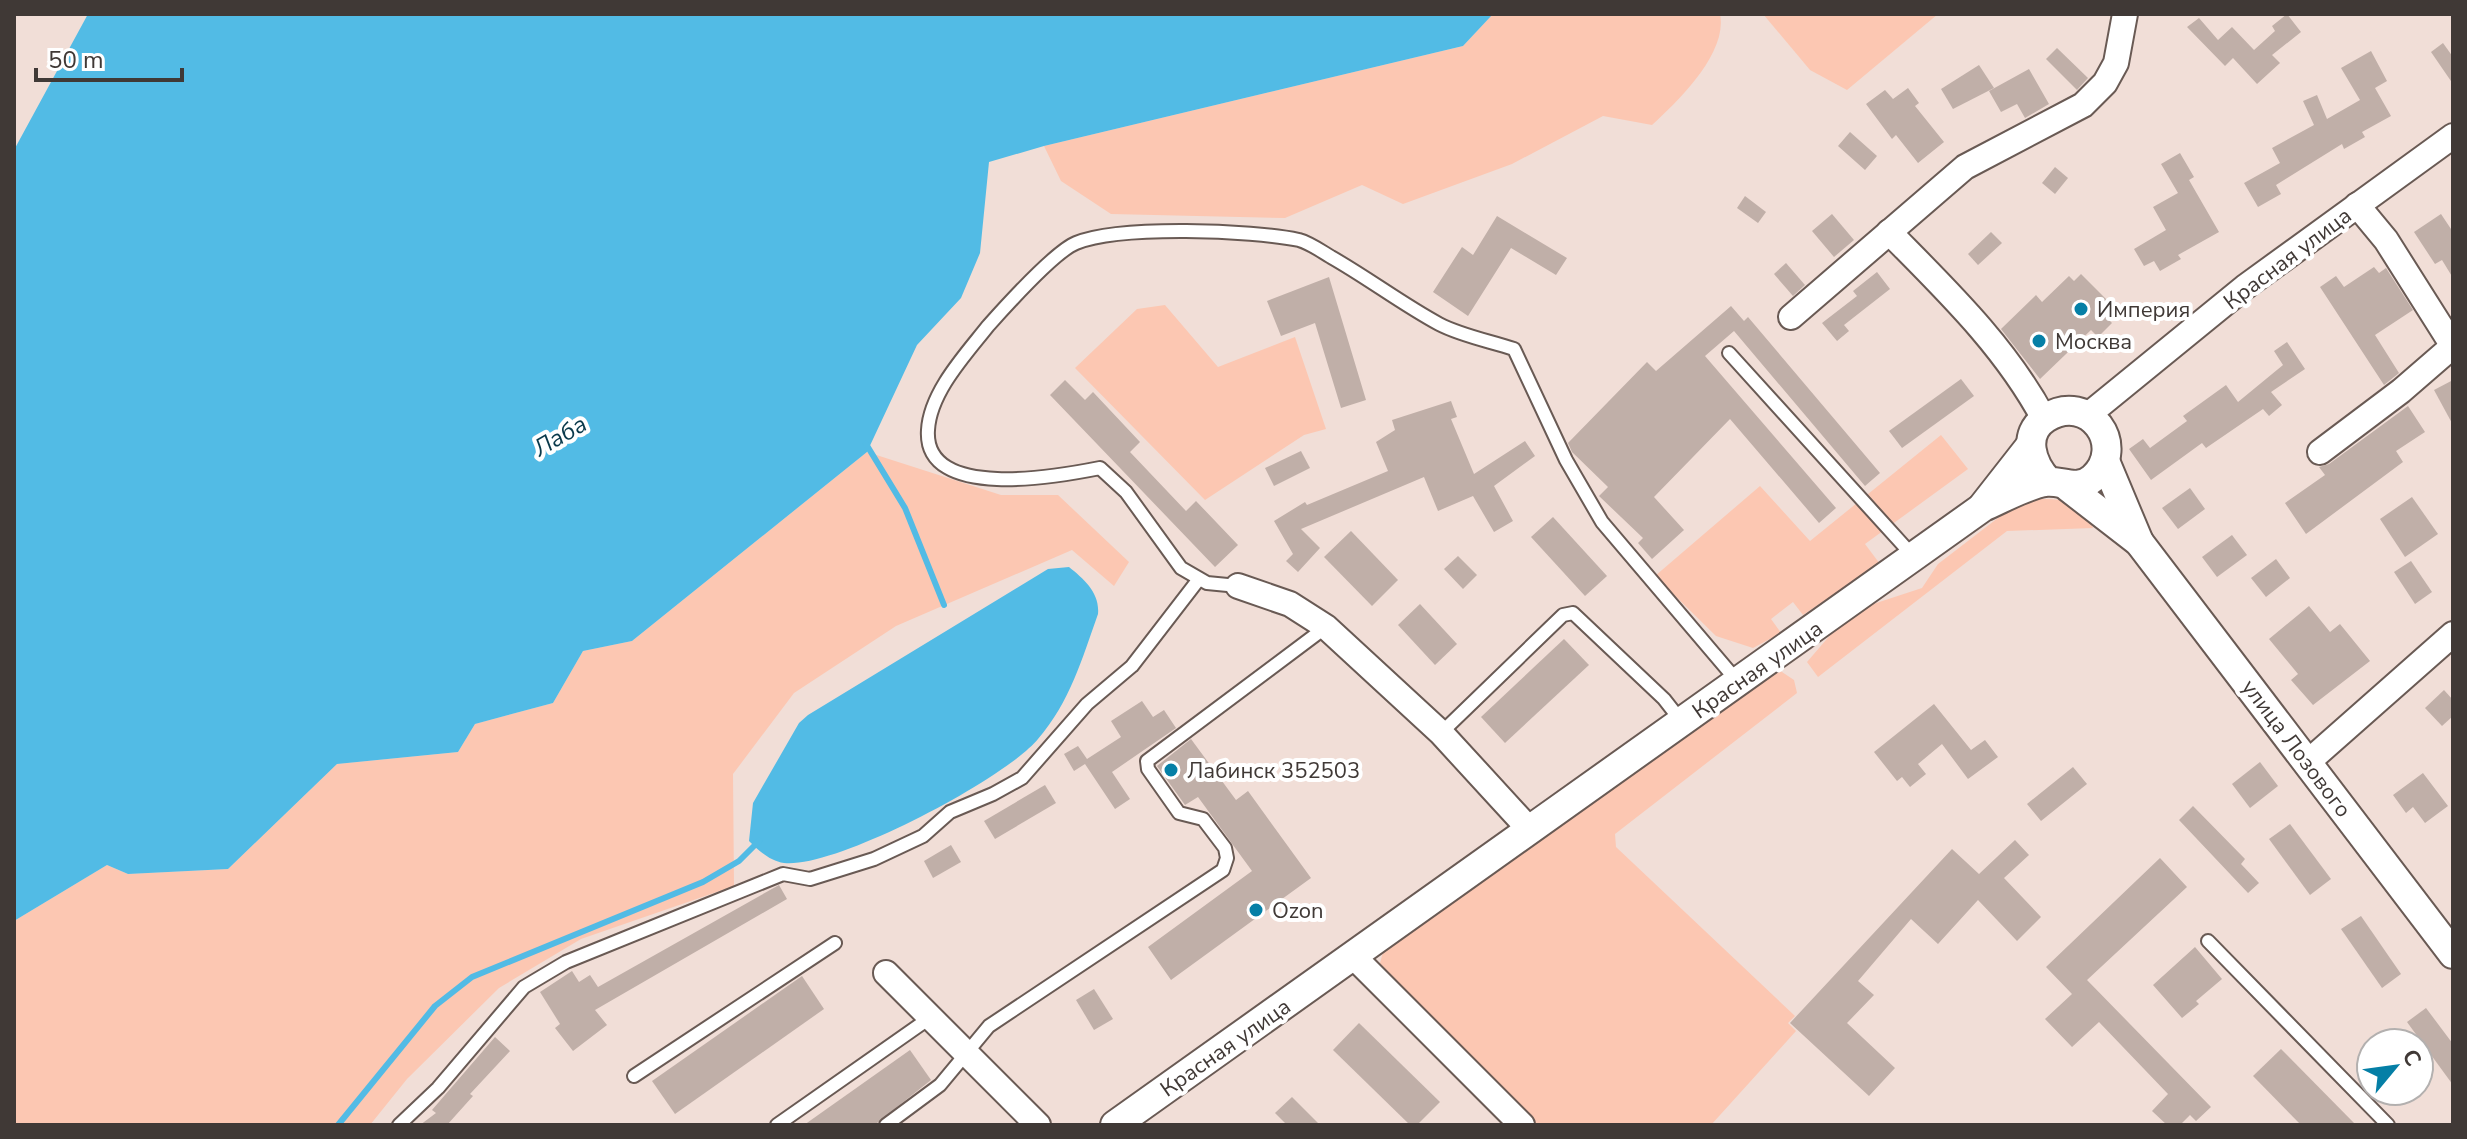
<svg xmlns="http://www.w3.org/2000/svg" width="2467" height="1139" font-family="'Nunito Sans',sans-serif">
<rect width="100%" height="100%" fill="#f1ded7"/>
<g fill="#fcc7b2">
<path d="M1493,14H1720C1728,53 1678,101 1652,125L1603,116L1512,164L1403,204L1362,185L1285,218L1111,214L1061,181L1044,146L1463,46Z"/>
<polygon points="1763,14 1938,14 1847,90 1810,70"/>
<polygon points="1165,305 1218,367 1295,337 1326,429 1304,435 1205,500 1075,368 1137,309"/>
<polygon points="1941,435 1968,469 1865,544 1880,564 1803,615 1793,602 1771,619 1781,633 1753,648 1716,636 1655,576 1760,486 1810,541"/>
<polygon points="867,452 1001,495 1058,495 1129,562 1114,586 1072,550 896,626 794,693 733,774 734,886 581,939 499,988 407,1079 370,1125 14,1125 14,921 107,865 128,874 228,869 337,764 458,752 475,724 553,703 583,651 632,641"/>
<path d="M2039,499C2066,499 2084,500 2093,528L2007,531L1818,677L1807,662L1832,633L1861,608L1922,588L1938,564L2007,511Z"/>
<polygon points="1779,670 1794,680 1797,693 1615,834 1616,847 1795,1016 1788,1023 1796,1031 1711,1125 1528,1125 1379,967 1384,948"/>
</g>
<g fill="#52bbe5">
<polygon points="88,14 1493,14 1463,46 1044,146 989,162 980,253 961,298 917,345 867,452 632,641 583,651 553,703 475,724 458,752 337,764 228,869 128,874 107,865 14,921 14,150"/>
<path d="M1069,567C1084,579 1100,593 1098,614C1082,659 1070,702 1038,739C1005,779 835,869 784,863C770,861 759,851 749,841L753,803L799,723L808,715L1048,569Z"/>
</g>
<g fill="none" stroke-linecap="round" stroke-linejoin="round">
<g stroke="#52bbe5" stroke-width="6">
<polyline points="866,444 905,508 944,605"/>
<polyline points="338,1125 435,1006 472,977 703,882 739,861 759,841"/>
</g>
</g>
<g fill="#c0afa8">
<polygon points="2287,14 2301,32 2272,55 2280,63 2257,84 2233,58 2225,66 2187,27 2199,18 2218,40 2232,27 2254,50 2275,31 2272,26"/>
<polygon points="2443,43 2453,57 2453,84 2431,52"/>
<polygon points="2057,48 2088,78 2077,90 2046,59"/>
<polygon points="2371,51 2387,81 2375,88 2391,116 2362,132 2365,137 2344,149 2342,144 2276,185 2281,194 2258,207 2244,183 2280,163 2272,148 2314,125 2303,101 2317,95 2327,119 2360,100 2341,68"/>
<polygon points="1979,65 1994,88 1953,109 1941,89"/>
<polygon points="2029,69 2049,104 2025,118 2017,104 2001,112 1989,91"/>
<polygon points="1908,88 1919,103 1915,106 1944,142 1918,163 1896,135 1892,139 1866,104 1885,90 1893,99"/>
<polygon points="1850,132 1877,156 1865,170 1838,146"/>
<polygon points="2180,153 2194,177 2189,180 2219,232 2178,255 2181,259 2160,271 2154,261 2144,266 2134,249 2166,230 2153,207 2178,193 2161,164"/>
<polygon points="2055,167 2068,178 2055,194 2042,183"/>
<polygon points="1745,196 1766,212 1758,223 1737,208"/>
<polygon points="1832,214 1854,240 1834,257 1812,231"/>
<polygon points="2441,214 2453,232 2453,278 2442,260 2435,264 2414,232"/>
<polygon points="1497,216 1567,258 1556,275 1511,248 1468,316 1433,292 1462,247 1473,255"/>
<polygon points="1991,232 2002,243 1978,265 1968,254"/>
<polygon points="1786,263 1805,285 1793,296 1774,274"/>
<polygon points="2374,267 2379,273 2386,268 2413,310 2375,335 2399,373 2384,385 2320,287 2336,276 2344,287"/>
<polygon points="1877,272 1890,289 1844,325 1849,331 1837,341 1822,323 1857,296 1853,291"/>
<polygon points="2081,274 2117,310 2108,319 2112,323 2098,337 2091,330 2040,379 2001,329 2036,295 2042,302 2069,276 2074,281"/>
<polygon points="1329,277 1366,400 1341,408 1315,323 1281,336 1267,301"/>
<polygon points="1731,306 1744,321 1748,317 1880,473 1865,486 1734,331 1705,356 1836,508 1819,523 1730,419 1654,497 1684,530 1652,559 1638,543 1643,538 1599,496 1608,487 1572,452 1568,443 1647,362 1656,371"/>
<polygon points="2287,342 2305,369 2271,392 2282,405 2269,416 2263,409 2206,448 2202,443 2151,480 2129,449 2143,439 2150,448 2187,421 2183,416 2226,385 2238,402 2283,365 2274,351"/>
<polygon points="1961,379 1974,396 1902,448 1889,431"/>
<polygon points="1065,380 1085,400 1093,392 1140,442 1130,452 1186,511 1196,501 1238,545 1215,567 1050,395"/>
<polygon points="2453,380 2453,425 2434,390"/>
<polygon points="1451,401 1457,417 1451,419 1474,474 1525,441 1535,456 1494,486 1513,521 1494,532 1473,496 1438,511 1424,477 1301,529 1320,548 1298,572 1286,561 1293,554 1274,521 1305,502 1307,505 1388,471 1376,442 1395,430 1392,420"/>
<polygon points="2408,406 2425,432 2396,451 2403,462 2306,534 2285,503 2325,475 2319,467 2329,464"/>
<polygon points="1301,451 1310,468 1274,486 1265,468"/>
<polygon points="2190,488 2205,509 2178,529 2162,508"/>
<polygon points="2412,497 2438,534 2405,557 2380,519"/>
<polygon points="1553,517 1607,576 1585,596 1531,537"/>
<polygon points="1351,531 1398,580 1372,606 1324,557"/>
<polygon points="2232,535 2247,555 2217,577 2202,557"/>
<polygon points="1458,556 1477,575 1463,589 1444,569"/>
<polygon points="2276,559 2290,578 2266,597 2251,578"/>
<polygon points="2411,561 2432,592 2415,604 2394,572"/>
<polygon points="1420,604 1457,644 1435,665 1398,625"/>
<polygon points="2309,606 2330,632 2340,624 2370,661 2313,705 2291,680 2298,674 2269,639"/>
<polygon points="1564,639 1589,665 1505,743 1481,717"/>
<polygon points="2444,690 2453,700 2453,716 2442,726 2425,708"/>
<polygon points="1142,701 1153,717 1164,710 1176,728 1112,772 1130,799 1115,809 1085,764 1074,771 1064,754 1078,746 1087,759 1121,737 1111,721"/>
<polygon points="1934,704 1971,750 1985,740 1998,757 1968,779 1942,744 1918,764 1926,774 1910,787 1902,777 1897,781 1874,752"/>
<polygon points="1191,739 1236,800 1248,791 1311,878 1171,980 1148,947 1252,871 1198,797 1185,805 1157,766"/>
<polygon points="2260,762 2278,786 2250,808 2232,784"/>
<polygon points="2073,767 2087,784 2041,821 2027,804"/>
<polygon points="2423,773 2448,806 2425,823 2413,807 2406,813 2393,795"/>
<polygon points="1045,785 1056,803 995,839 984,821"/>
<polygon points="2193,806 2245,859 2241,864 2259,883 2248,893 2179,820"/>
<polygon points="2290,824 2331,879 2310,895 2269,839"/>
<polygon points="2015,840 2029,855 2004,878 2041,917 2017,941 1978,900 1938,944 1911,919 1858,981 1874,995 1847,1023 1895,1068 1869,1096 1790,1023 1952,849 1979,874"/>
<polygon points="951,845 961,862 933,878 924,861"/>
<polygon points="2160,858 2187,887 2087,980 2211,1107 2196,1121 2190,1115 2180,1125 2167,1125 2152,1111 2168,1094 2099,1022 2072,1047 2045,1019 2072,994 2046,967"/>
<polygon points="779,885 787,899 595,1010 607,1025 573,1051 555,1028 560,1024 540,992 572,971 579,982 590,975 598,987"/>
<polygon points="2361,916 2401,974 2382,988 2341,929"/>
<polygon points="2195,947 2222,979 2196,1001 2199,1004 2182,1018 2153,985"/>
<polygon points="802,976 824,1009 675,1114 652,1081"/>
<polygon points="1094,989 1113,1019 1094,1030 1076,1000"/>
<polygon points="2426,1008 2453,1044 2453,1085 2407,1022"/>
<polygon points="1359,1023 1440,1102 1417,1125 1410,1125 1333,1050"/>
<polygon points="495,1037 510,1051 470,1094 473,1096 447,1125 420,1125 436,1113 432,1110"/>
<polygon points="2281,1049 2356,1125 2301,1125 2253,1076"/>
<polygon points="910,1050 931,1080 877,1123 804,1125"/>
<polygon points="1292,1097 1320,1125 1287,1125 1275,1113"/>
</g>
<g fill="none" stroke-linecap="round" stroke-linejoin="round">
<defs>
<g id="service">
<polyline points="1729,353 1914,557"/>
<path d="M1238,586L1207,583L1181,568L1126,492L1100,468C1060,476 923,502 928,430C930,392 966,354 988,326C1005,307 1054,252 1076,243C1120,225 1251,230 1299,240C1310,243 1321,251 1331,257C1368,278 1402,304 1439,324C1462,336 1490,341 1514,349L1566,460L1602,522L1738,682"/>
<polyline points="1441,733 1563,615 1573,613 1664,699 1682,722"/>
<polyline points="2208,941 2388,1125"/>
<polyline points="634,1076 835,943"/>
<polyline points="399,1125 438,1088 524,987 566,962 783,874 810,879 874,859 923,836 950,812 993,794 1022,778 1087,704 1132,666 1199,579"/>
<polyline points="777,1125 931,1017"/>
<polyline points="886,1125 940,1085 989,1026 1223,870 1227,858 1225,848 1203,819 1179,813 1148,769 1147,761 1326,627"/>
</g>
<g id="minor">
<polyline points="2357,205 2386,240 2453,346"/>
<path d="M1889,232C1946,290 2005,346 2044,419"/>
<polyline points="1791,317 1965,167 2083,105 2105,83 2116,63 2125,14"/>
<polyline points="2088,415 2245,287 2453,136"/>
<polyline points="2320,452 2401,391 2453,346"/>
<polyline points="1238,586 1290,604 1326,627 1441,733 1530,830"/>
<polyline points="2308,762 2453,634"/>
<polyline points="1353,956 1522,1125"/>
<polyline points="886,973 1038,1125"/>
</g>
<g id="tertiary">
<polyline points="2105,461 2139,542"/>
<polyline points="2068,487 2139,542 2453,954"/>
<polyline points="1983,506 2030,446"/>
<path d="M1115,1125L1983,507C2002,499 2025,485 2046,482C2062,480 2077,492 2093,478C2128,446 2089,391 2046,418C2021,434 2032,464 2048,481"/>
</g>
</defs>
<use href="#service" stroke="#695a54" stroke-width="16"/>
<use href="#minor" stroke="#695a54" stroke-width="28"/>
<use href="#tertiary" stroke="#695a54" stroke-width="32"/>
<use href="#service" stroke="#fff" stroke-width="12"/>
<use href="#minor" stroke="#fff" stroke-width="24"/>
<use href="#tertiary" stroke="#fff" stroke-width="28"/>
</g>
<g fill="#057fa6" stroke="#fff" stroke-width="3">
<circle cx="2081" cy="309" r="8"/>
<circle cx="2039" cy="341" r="8"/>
<circle cx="1171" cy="770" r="8"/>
<circle cx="1256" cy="910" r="8"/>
</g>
<g text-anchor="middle" stroke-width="8" stroke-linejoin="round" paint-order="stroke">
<g font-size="22" fill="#403936" stroke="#fff">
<text transform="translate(2287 258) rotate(-37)" y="8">Красная улица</text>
<text transform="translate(1757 669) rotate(-35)" y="8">Красная улица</text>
<text transform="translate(2297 748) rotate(53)" y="8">улица Лозового</text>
<text transform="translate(1225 1047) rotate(-35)" y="8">Красная улица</text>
</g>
<g font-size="22" fill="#403936" stroke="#fff" text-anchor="start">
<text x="2097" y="317">Империя</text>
<text x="2055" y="349">Москва</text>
<text x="1187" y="778">Лабинск 352503</text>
<text x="1272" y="918">Ozon</text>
</g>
<g font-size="24" font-style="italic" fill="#09394b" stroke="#fff">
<text transform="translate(560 436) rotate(-30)" y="8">Лаба</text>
</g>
</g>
<rect width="2467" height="1139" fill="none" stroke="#403936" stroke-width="32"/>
<g transform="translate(2395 1067) rotate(61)"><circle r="38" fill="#ffffff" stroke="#b3b0af" stroke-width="2"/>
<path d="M0-6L14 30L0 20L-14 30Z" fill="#057fa6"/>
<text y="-12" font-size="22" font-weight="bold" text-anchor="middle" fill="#403936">С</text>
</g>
<path d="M36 68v12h146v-12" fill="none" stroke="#403936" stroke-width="4"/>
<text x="48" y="68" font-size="24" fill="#403936" stroke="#ffffff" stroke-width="6" paint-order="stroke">50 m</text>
</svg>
